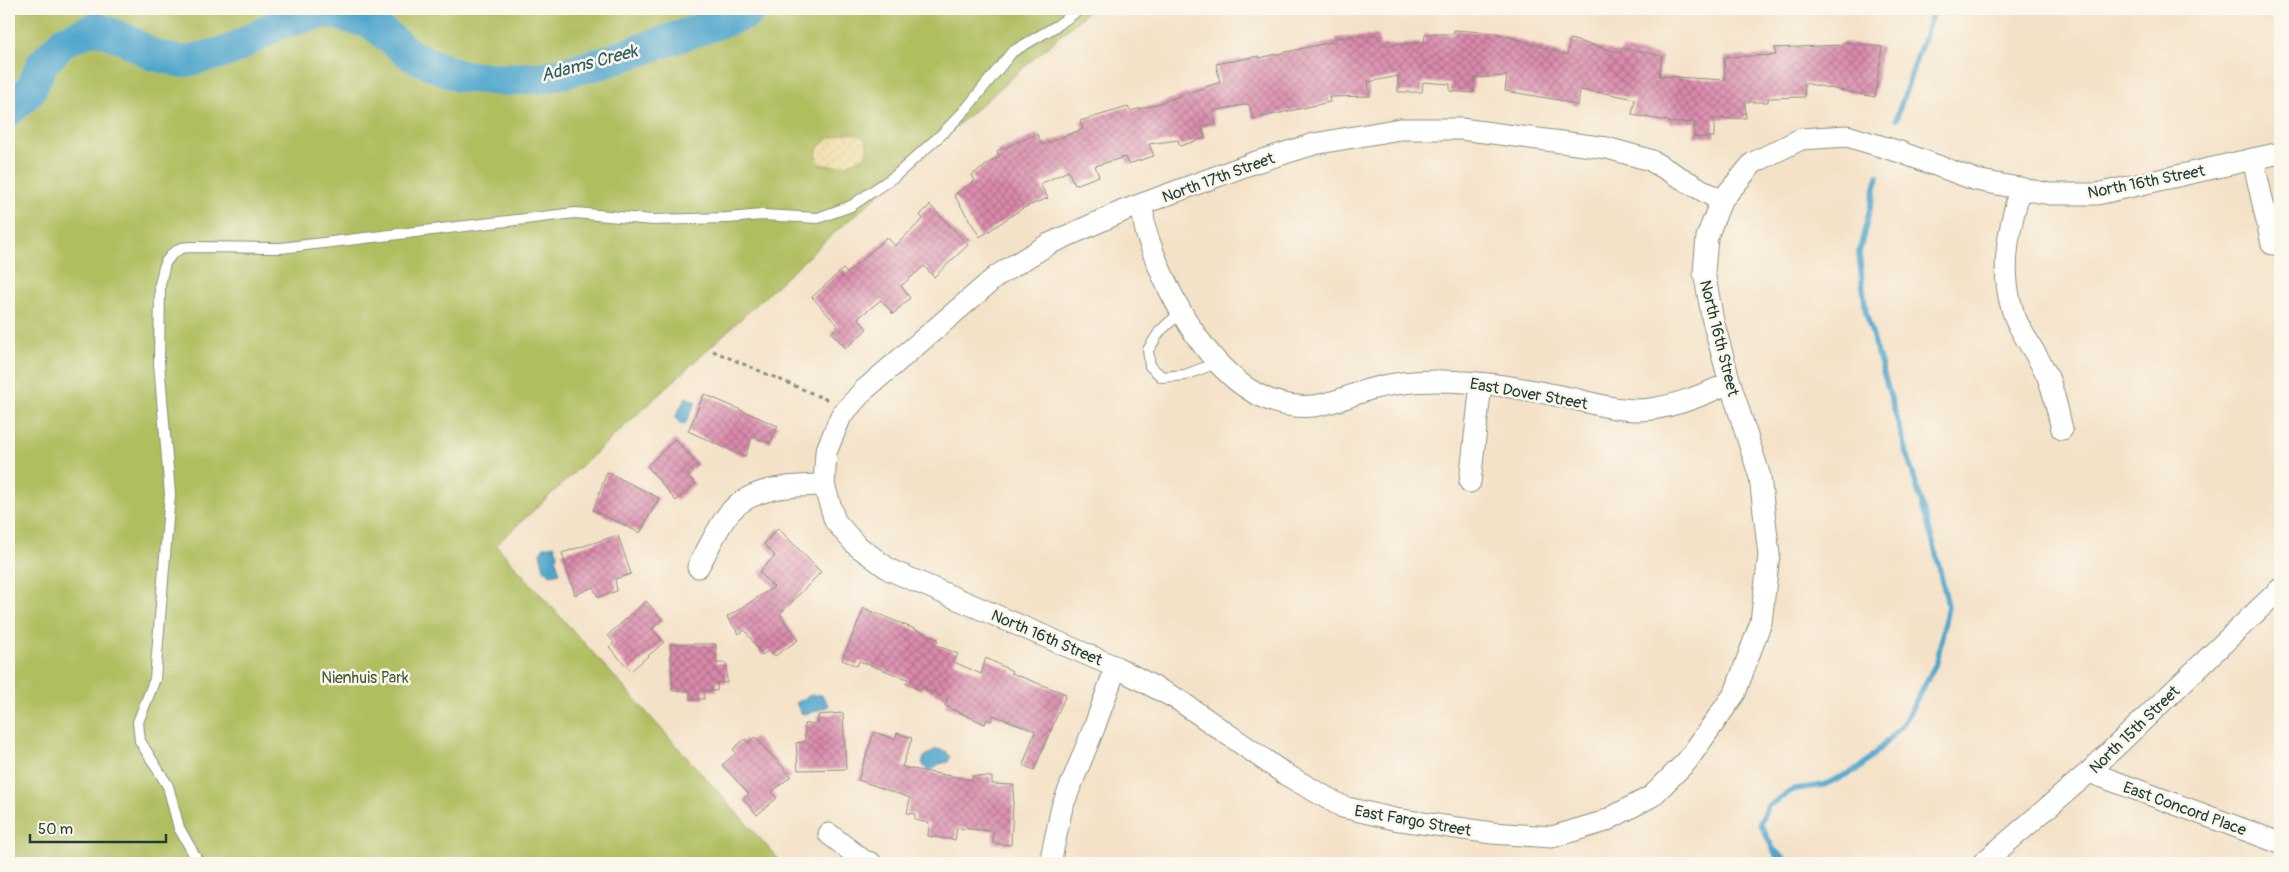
<svg xmlns="http://www.w3.org/2000/svg" width="2289" height="872" font-family="Pangolin,sans-serif">
<defs>
<pattern id="sand-dots" width="8" height="8" patternUnits="userSpaceOnUse" patternTransform="scale(1.25)"><rect width="8" height="8" fill="#eeda9e"/><path d="M2 2h.1M6 6h.1" fill="none" stroke="#ccbc89" stroke-width="1.8" stroke-linecap="round"/></pattern>
<pattern id="building-cross-hatch" width="8" height="8" patternUnits="userSpaceOnUse" patternTransform="scale(1.25)"><rect width="8" height="8" fill="#da89ab"/><path d="M0 0l8 8M0 8l8-8" fill="none" stroke="#b0718c"/></pattern>
</defs>
<rect width="100%" height="100%" fill="#fbf7ec"/>
<filter id="ink" filterUnits="userSpaceOnUse"><feTurbulence type="fractalNoise" baseFrequency=".02" numOctaves="2"/><feDisplacementMap in="SourceGraphic" scale="10" xChannelSelector="R" yChannelSelector="G"/><feConvolveMatrix kernelMatrix="1 2 1 2 8 2 1 2 1" color-interpolation-filters="sRGB"/></filter>
<filter id="wash" filterUnits="userSpaceOnUse"><feTurbulence type="fractalNoise" baseFrequency=".0096" numOctaves="4" result="noise"/><feDisplacementMap in="SourceGraphic" scale="20" xChannelSelector="R" yChannelSelector="G"/><feGaussianBlur stdDeviation="1.12" result="paint"/><feColorMatrix in="noise" values="0 0 0 0 0 0 0 0 0 0 0 0 0 0 0 0 0 1.4 0 .05"/><feComposite in="paint" operator="in"/></filter>
<g filter="url(#wash)">
<rect width="100%" height="100%" fill="#f4e2c8"/>
<polygon fill="#b1be60" stroke="#687e4a" points="9,9 1091,9 825,241 496,545 782,863 9,863"/>
<path fill="url(#sand-dots)" stroke="#868c69" d="M848,133C864,134 872,142 864,157L843,166L821,165L816,157C817,140 834,136 848,133Z"/>
<g fill="#50a6cc" stroke="#387280">
<polygon points="686,397 696,402 685,424 682,425 675,418"/>
<polygon points="554,545 558,553 556,560 560,573 550,575 544,569 540,553 544,547"/>
<polygon points="811,695 822,695 829,706 807,714 801,713 796,703"/>
<polygon points="936,749 946,751 950,757 948,762 939,764 932,770 927,770 922,763 924,757"/>
</g>
<g fill="none" stroke-linecap="round" stroke-linejoin="round">
<g stroke="#50a6cc" stroke-width="5.5">
<polyline points="1632,9 1639,9"/>
<polyline points="320,13 321,9"/>
<polyline points="748,13 755,9"/>
<polyline points="1896,119 1934,9"/>
<polyline points="1774,852 1780,863"/>
<polyline points="1790,863 1773,849 1760,823 1768,806 1794,789 1824,785 1860,768 1902,726 1937,662 1948,606 1935,549 1866,313 1859,253 1878,176"/>
</g>
<polyline stroke="#50a6cc" stroke-width="32" points="9,111 30,91 42,64 64,41 96,28 125,39 153,55 183,62 229,51 281,23 320,13 333,13 371,23 412,56 459,76 504,80 545,77 599,64 748,13"/>
</g>
<g id="blocks">
<g fill="url(#building-cross-hatch)">
<polygon points="1454,30 1497,33 1567,55 1570,39 1621,53 1622,48 1662,56 1659,76 1725,80 1724,57 1776,55 1775,48 1842,45 1843,42 1882,47 1875,97 1804,83 1805,97 1768,98 1768,102 1745,102 1746,118 1714,119 1714,137 1694,137 1695,122 1669,123 1669,121 1632,115 1635,99 1610,94 1580,90 1578,106 1559,100 1505,91 1507,76 1474,78 1473,93 1450,91 1450,84 1423,82 1422,92 1398,92 1398,76 1368,82 1370,96 1329,97 1330,102 1253,119 1249,104 1212,111 1216,124 1202,127 1205,138 1180,146 1178,140 1149,144 1154,156 1128,164 1125,157 1095,166 1099,176 1075,185 1068,171 1040,184 1048,198 1023,208 980,237 954,195 975,181 972,175 999,156 997,151 1037,134 1042,145 1083,129 1080,121 1128,107 1130,111 1154,105 1220,82 1216,64 1259,56 1259,58 1336,41 1335,38 1378,35 1380,45 1424,43 1425,34 1454,34"/>
<polygon points="930,205 968,245 934,277 924,266 901,286 910,298 893,314 881,300 858,318 867,329 846,348 831,333 838,326 812,297 843,269 847,273 887,237 895,246 923,219 920,215"/>
<polygon points="704,394 778,426 770,443 752,437 745,457 688,431"/>
<polygon points="675,439 698,464 687,474 695,484 676,501 647,466"/>
<polygon points="607,472 659,498 640,533 593,510"/>
<polygon points="778,528 821,572 780,614 798,640 775,656 770,650 762,655 745,630 739,634 727,617 774,587 759,572 775,556 764,544"/>
<polygon points="618,535 631,574 615,579 617,591 598,597 593,587 575,595 562,553"/>
<polygon points="646,601 663,620 652,629 664,642 631,671 609,647 614,643 608,635"/>
<polygon points="864,608 938,639 936,645 958,654 954,662 981,674 986,658 1012,671 1011,673 1066,694 1034,770 1023,765 1035,731 993,715 991,721 987,719 985,724 945,706 948,699 922,687 921,690 906,684 908,679 859,661 857,666 842,660"/>
<polygon points="670,644 716,644 716,663 726,663 727,683 717,682 717,691 704,690 704,699 690,699 690,691 673,691"/>
<polygon points="843,713 846,769 798,770 796,743 805,742 804,724 818,723 818,715"/>
<polygon points="874,732 895,739 897,733 912,738 902,767 972,780 973,776 992,777 992,784 1014,785 1011,845 993,843 993,831 957,828 955,840 928,836 929,823 915,820 915,814 907,813 910,798 858,780"/>
<polygon points="755,737 791,776 772,792 777,798 757,815 743,799 749,794 722,765 736,753 733,749 745,739 748,743"/>
</g>
</g>
</g>
<g filter="url(#ink)">
<use href="#blocks" fill-opacity="0" stroke="#8a907e" stroke-width="1"/>
<g fill="none" stroke-linecap="round" stroke-linejoin="round">
<defs>
<g id="service">
<polyline points="1181,312 1160,331 1148,350 1150,366 1162,377 1185,375 1219,362"/>
<polyline points="199,863 179,828 168,786 140,741 138,722 155,679 170,494 159,363 160,284 165,263 172,254 181,248 191,247 281,248 575,213 653,220 728,218 762,215 818,218 851,206 895,176 943,133 966,109 1012,52 1058,25 1080,9"/>
</g>
<g id="minor">
<polyline points="2253,159 2272,244"/>
<path d="M2020,188C2010,226 2000,266 2011,305C2018,333 2039,354 2049,380C2055,396 2058,413 2062,429"/>
<polyline points="1721,201 1650,160 1607,148 1461,129 1400,129 1314,144 1253,163 1123,211 1049,244 998,275 863,391 841,416 826,452 824,485 835,521 856,545 890,570 1116,667 1177,699 1285,774 1343,807 1394,819 1492,833 1552,837 1603,822 1652,796 1687,761 1735,693 1761,622 1769,555 1760,477 1730,383 1713,321 1704,272 1707,237 1721,201 1753,163 1801,139 1847,136 1900,152 1976,180 2050,194 2097,194 2280,153"/>
<path d="M1142,204C1143,215 1144,228 1148,238C1171,306 1228,414 1313,406C1332,404 1353,394 1371,389C1400,381 1435,380 1465,382C1500,384 1535,391 1570,398C1596,404 1624,413 1651,409C1680,405 1704,394 1730,383"/>
<polyline points="1470,482 1481,384"/>
<path d="M698,567C707,551 715,533 726,517C748,486 790,486 824,485"/>
<polyline points="2089,772 2280,843"/>
<polyline points="829,834 864,861 871,863"/>
<polyline points="1050,863 1062,807 1094,728 1116,667"/>
<polyline points="1983,863 2089,772 2280,589"/>
</g>
</defs>
<use href="#service" stroke="#8a907e" stroke-width="12"/>
<use href="#minor" stroke="#8a907e" stroke-width="23"/>
<polyline stroke="#8a907e" stroke-width="3" stroke-dasharray="4 4" stroke-linecap="butt" points="713,351 830,401"/>
<use href="#service" stroke="#fff" stroke-width="10"/>
<use href="#minor" stroke="#fff" stroke-width="21"/>
</g>
</g>
<g text-anchor="middle" stroke-width="5" stroke-linejoin="round" paint-order="stroke">
<g font-size="16" fill="#1f3d34" stroke="#fbf7ec">
<text transform="translate(1218 177) rotate(-20)" y="6">North 17th Street</text>
<text transform="translate(2146 181) rotate(-11)" y="6">North 16th Street</text>
<text transform="translate(1720 338) rotate(76)" y="6">North 16th Street</text>
<text transform="translate(1529 393) rotate(10)" y="6">East Dover Street</text>
<text transform="translate(1047 637) rotate(23)" y="6">North 16th Street</text>
<text transform="translate(2134 729) rotate(-44)" y="6">North 15th Street</text>
<text transform="translate(2185 808) rotate(20)" y="6">East Concord Place</text>
<text transform="translate(1413 820) rotate(10)" y="6">East Fargo Street</text>
</g>
<g font-size="16" fill="#445d3f" stroke="#fbf7ec">
<text x="365" y="683">Nienhuis Park</text>
</g>
<g font-size="18" font-style="italic" fill="#2e5c62" stroke="#fbf7ec">
<text transform="translate(589 63) rotate(-15)" y="6">Adams Creek</text>
</g>
</g>
<rect width="2289" height="872" fill="none" stroke="#fbf7ec" stroke-width="30"/>
<path d="M30 834v8h136v-8" fill="none" stroke="#1f3d34" stroke-width="2.5"/>
<text x="38" y="834" font-size="15" fill="#1f3d34" stroke="#fbf7ec" stroke-width="4" paint-order="stroke">50 m</text>
</svg>
